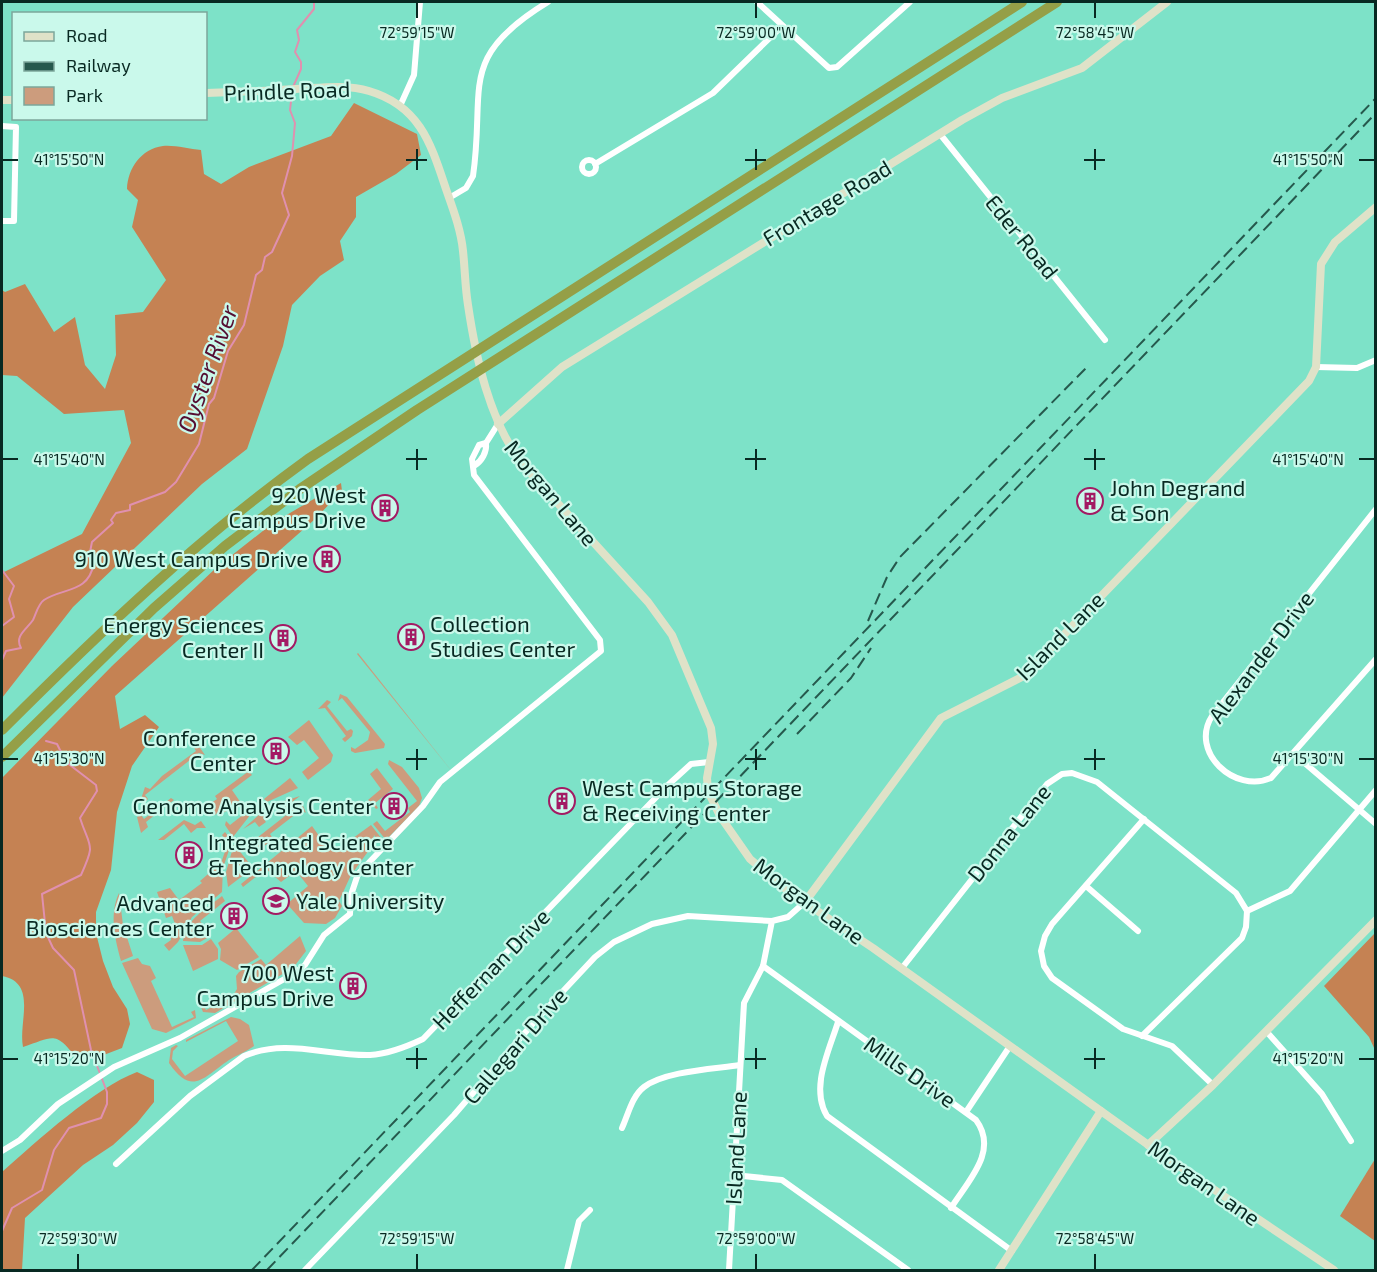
<svg xmlns="http://www.w3.org/2000/svg" width="1377" height="1272" font-family="'Exo 2',sans-serif">
<rect width="100%" height="100%" fill="#7de2c8"/>
<g fill="#cc9c7d">
<polygon points="358,653 454,774 357,654"/>
<polygon points="340,694 347,697 385,744 384,748 355,753 351,751 351,747 355,749 368,740 370,732 342,698 338,701"/>
<polygon points="327,700 331,702 327,706 347,731 351,729 353,731 352,736 345,742 342,739 346,736 325,708 318,709"/>
<polygon points="309,720 333,755 331,762 308,780 302,772 319,758 304,740 297,745 288,737"/>
<polygon points="198,745 205,755 199,753 145,795 148,799 144,803 140,802 145,787 150,789 162,776 196,751 193,746"/>
<polygon points="389,760 402,767 419,788 422,798 419,806 386,840 373,824 377,821 385,831 410,812 408,808 417,801 388,764"/>
<polygon points="377,768 393,789 375,803 378,808 376,809 368,800 381,789 370,774"/>
<polygon points="249,771 252,775 232,790 241,803 221,814 222,817 218,812 215,815 208,805 217,799 215,796"/>
<polygon points="290,778 298,788 267,802 264,799"/>
<polygon points="300,796 283,809 279,805 263,818 266,822 259,827 255,822 243,829 269,806"/>
<polygon points="171,798 174,800 146,822 148,827 141,833 137,817 141,815 144,819"/>
<polygon points="262,800 264,804 251,814 233,837 225,825 226,821 230,825"/>
<polygon points="299,805 303,806 306,813 301,810 270,834 273,839 258,851 252,850 250,845 253,841"/>
<polygon points="184,820 195,825 201,821 206,828 197,828 191,833 184,824 164,840 158,840"/>
<polygon points="371,825 382,839 379,842 374,835 372,846 351,875 339,901 342,906 335,918 326,924 304,923 287,904 308,886 296,871 281,882 266,869 243,887 241,884 312,826 327,847 333,844 338,849"/>
<polygon points="225,832 232,841 223,868 222,892 192,917 178,942 169,951 164,945 171,940 171,932 177,929 172,916 166,918 157,892 170,888 179,900 202,883 200,881 221,863 228,843 222,835"/>
<polygon points="234,844 253,868 228,887 226,872"/>
<path d="M119,893L123,925L133,956L121,961C115,939 109,914 119,893Z"/>
<path d="M222,896L225,901L200,921L204,926V935L209,937L200,942L183,941C186,919 206,909 222,896Z"/>
<polygon points="236,928 259,957 237,970 220,960 221,949 218,943"/>
<polygon points="300,936 306,951 293,968 215,1013 203,1012 201,1007 204,1006 206,1010 232,997 237,989 236,976 239,972 261,959 266,965"/>
<polygon points="211,939 218,949 218,959 193,971 183,945 202,945"/>
<polygon points="138,958 142,964 150,966 156,978 151,981 172,1027 194,1017 191,1012 195,1010 196,1018 166,1033 152,1029 122,963"/>
<path d="M231,1017L240,1019L249,1025L254,1046C246,1052 237,1055 229,1060C204,1077 192,1097 169,1063L171,1048L176,1045L178,1046L173,1051L172,1059L185,1076L238,1041L226,1021L186,1042V1040Z"/>
</g>
<g fill="#c58253">
<path d="M354,103L417,134L421,155L396,174L356,197V217L340,241L344,260L320,276L292,305L283,346L247,449L202,484L73,607L2,698V573L82,534L131,443L124,410L64,414L17,376L2,375V290L5,292L25,284L54,332L75,317L85,365L105,389L116,355L115,315L143,312L166,280L132,227L138,200L127,189C128,168 141,149 163,146C175,145 189,149 201,150L204,174L221,184L249,167L331,136Z"/>
<path d="M341,483L342,491L314,520L115,696L120,729L145,715L159,727L132,766L117,812L111,870L96,912V933L103,961L113,987L127,1009L130,1024L122,1048L101,1056L91,1053L77,1059C55,1030 54,1037 23,1047C18,1022 38,983 2,976V778L112,666L217,567L273,523Z"/>
<polygon points="1375,933 1375,1050 1369,1037 1324,986"/>
<path d="M137,1072L154,1080V1102L137,1123L113,1145L83,1165L25,1218L22,1270H2V1172C37,1141 95,1088 137,1072Z"/>
<polygon points="1375,1159 1375,1241 1340,1216"/>
</g>
<g fill="none" stroke-linecap="round" stroke-linejoin="round">
<g stroke="#e090af" stroke-width="2">
<polyline points="293,87 301,69 301,62 295,52 299,40 297,30 314,9 314,2"/>
<polyline points="2,570 14,586 9,599 14,617 2,626"/>
<path d="M2,660L6,651L21,648C14,636 27,629 33,620C36,614 38,604 44,600C64,587 88,594 94,563L89,557L92,542L113,523L111,520L116,513L130,510V505L165,492L176,482L199,444L209,404L214,398L228,351L244,325L256,275L262,270L265,257L272,252L289,215L282,193L292,156L295,123L290,110L292,93"/>
<polyline points="2,1199 2,1200"/>
<path d="M2,1231L12,1208L42,1190L54,1150L69,1128L101,1118L107,1104V1092L91,1050L74,970L53,948L46,933L42,894L81,875C96,842 90,849 80,818L97,791L96,785L66,762L57,744L46,741"/>
</g>
<g stroke="#fff" stroke-width="6">
<polyline points="757,2 829,68 837,67 910,2"/>
<polyline points="400,106 414,75 420,2"/>
<polyline points="2,126 16,127 14,221 2,221"/>
<polyline points="940,134 1105,340"/>
<circle cx="589" cy="167" r="7"/>
<polyline points="595,164 713,93 782,26"/>
<path d="M449,198L466,188L473,176C486,87 456,58 548,2"/>
<polyline points="1316,367 1357,368 1376,360"/>
<path d="M474,466C482,461 487,452 486,443"/>
<path d="M1376,509L1212,716C1189,752 1235,794 1271,778L1376,659"/>
<polyline points="1294,754 1376,824"/>
<polyline points="1144,819 1052,924 1045,936 1041,951 1044,966 1052,978 1123,1029 1172,1046 1213,1085"/>
<polyline points="1086,886 1138,931"/>
<path d="M763,966L976,1120C999,1151 968,1181 951,1208"/>
<polyline points="902,968 1047,784 1062,774 1072,773 1097,782 1236,893 1247,911"/>
<path d="M838,1022C829,1051 810,1088 827,1116L1012,1251"/>
<polyline points="1266,1031 1322,1094 1351,1141"/>
<polyline points="1142,1036 1242,938 1246,927 1247,911 1290,891 1376,790"/>
<polyline points="966,1112 1010,1046"/>
<path d="M622,1128C628,1115 632,1096 644,1087C665,1071 714,1069 740,1065"/>
<polyline points="2,1151 20,1140 58,1104 114,1067 180,1038 295,973 305,965 324,935 350,914 351,895 358,874 423,806 440,782 601,651 600,640 474,475 472,459 479,445 486,443 498,424"/>
<path d="M116,1164L190,1096L244,1056C286,1038 326,1056 370,1055C389,1054 406,1047 423,1039L668,785L691,764L709,762"/>
<polyline points="734,1175 782,1180 908,1270"/>
<polyline points="305,1270 454,1115 536,1020 595,957 614,942 652,924 688,916 772,921"/>
<polyline points="567,1270 579,1221 590,1210"/>
<polyline points="729,1270 744,1003 763,966 772,921 788,917 805,902"/>
</g>
<g stroke="#dfe2c8" stroke-width="8">
<path d="M206,93C236,92 266,91 296,89C320,88 346,84 369,91C420,106 431,144 446,189C453,209 461,230 463,251C465,269 465,287 468,305C476,359 489,418 521,463L648,602L672,635L711,728L713,744L707,778L708,791L720,816L750,859L789,892L873,948L1161,1154L1334,1270"/>
<polyline points="2,100 14,100"/>
<polyline points="498,424 562,367 962,120 1002,98 1082,68 1167,2"/>
<polyline points="805,902 941,718 1024,676 1309,381 1316,367 1321,264 1335,242 1376,207"/>
<polyline points="1148,1145 1213,1085 1376,920"/>
<polyline points="999,1270 1101,1111"/>
</g>
<g stroke="#959f47" stroke-width="10">
<path d="M2,730C99,633 196,540 308,459L1022,2"/>
<polyline points="2,757 154,608 225,546 300,489 417,410 1057,2"/>
</g>
<g stroke="#26594d" stroke-width="2" stroke-dasharray="12 6" stroke-linecap="butt">
<polyline points="868,621 887,577 900,557 1087,367"/>
<polyline points="797,734 851,678 871,648"/>
<polyline points="252,1270 1376,98"/>
<polyline points="267,1270 1376,113"/>
</g>
</g>
<path fill="none" stroke="#082922" stroke-width="2" d="M417,3V18M756,3V18M1095,3V18M417,149V170M756,149V170M1095,149V170M3,160H18M406,160H427M745,160H766M1084,160H1105M1359,160H1374M417,449V470M756,449V470M1095,449V470M3,459H18M406,459H427M745,459H766M1084,459H1105M1359,459H1374M417,749V770M756,749V770M1095,749V770M3,759H18M406,759H427M745,759H766M1084,759H1105M1359,759H1374M417,1048V1069M756,1048V1069M1095,1048V1069M3,1059H18M406,1059H427M745,1059H766M1084,1059H1105M1359,1059H1374M78,1254V1269M417,1254V1269M756,1254V1269M1095,1254V1269"/>
<defs>
<symbol id="building-ring" viewBox="-11 -11 22 22"><circle r="9.5" fill="#caf9eb" stroke="#a31a63" stroke-width="1.5"/><path d="M-4-6H4V6H1V3H-1V6H-4ZM-2.5-4.3h1.7v1.8h-1.7ZM.8-4.3h1.7v1.8H.8ZM-2.5-1h1.7V.8h-1.7ZM.8-1h1.7V.8H.8Z" fill="#a31a63"/></symbol>
<symbol id="university-ring" viewBox="-11 -11 22 22"><circle r="9.5" fill="#caf9eb" stroke="#a31a63" stroke-width="1.5"/><path d="M0-5L7-2L0 1L-7-2ZM-4 1L0 2.5L4 1V4Q0 6-4 4Z" fill="#a31a63"/></symbol>
</defs>
<g fill-rule="evenodd">
<use href="#building-ring" x="1075" y="486" width="30" height="30"/>
<use href="#building-ring" x="370" y="493" width="30" height="30"/>
<use href="#building-ring" x="312" y="544" width="30" height="30"/>
<use href="#building-ring" x="396" y="622" width="30" height="30"/>
<use href="#building-ring" x="268" y="623" width="30" height="30"/>
<use href="#building-ring" x="261" y="736" width="30" height="30"/>
<use href="#building-ring" x="547" y="786" width="30" height="30"/>
<use href="#building-ring" x="379" y="791" width="30" height="30"/>
<use href="#building-ring" x="174" y="840" width="30" height="30"/>
<use href="#university-ring" x="261" y="886" width="30" height="30"/>
<use href="#building-ring" x="219" y="901" width="30" height="30"/>
<use href="#building-ring" x="338" y="971" width="30" height="30"/>
</g>
<g text-anchor="middle" stroke-width="4.5" stroke-linejoin="round" paint-order="stroke">
<g font-size="22" fill="#082922" stroke="#caf9eb">
<text transform="translate(287 91) rotate(-2)" y="8">Prindle Road</text>
<text transform="translate(827 203) rotate(-31)" y="8">Frontage Road</text>
<text transform="translate(1022 237) rotate(51)" y="8">Eder Road</text>
<text transform="translate(551 493) rotate(50)" y="8">Morgan Lane</text>
<text transform="translate(1060 636) rotate(-45)" y="8">Island Lane</text>
<text transform="translate(1261 657) rotate(-53)" y="8">Alexander Drive</text>
<text transform="translate(1009 833) rotate(-51)" y="8">Donna Lane</text>
<text transform="translate(809 901) rotate(36)" y="8">Morgan Lane</text>
<text transform="translate(491 969) rotate(-46)" y="8">Heffernan Drive</text>
<text transform="translate(515 1046) rotate(-49)" y="8">Callegari Drive</text>
<text transform="translate(910 1072) rotate(35)" y="8">Mills Drive</text>
<text transform="translate(736 1148) rotate(-87)" y="8">Island Lane</text>
<text transform="translate(1204 1183) rotate(35)" y="8">Morgan Lane</text>
</g>
<g font-size="22" fill="#082922" stroke="#caf9eb" text-anchor="end">
<text x="1110" y="496" text-anchor="start">John Degrand<tspan x="1110" dy="25">&amp; Son</tspan></text>
<text x="366" y="503">920 West<tspan x="366" dy="25">Campus Drive</tspan></text>
<text x="308" y="567">910 West Campus Drive</text>
<text x="430" y="632" text-anchor="start">Collection<tspan x="430" dy="25">Studies Center</tspan></text>
<text x="264" y="633">Energy Sciences<tspan x="264" dy="25">Center II</tspan></text>
<text x="256" y="746">Conference<tspan x="256" dy="25">Center</tspan></text>
<text x="582" y="796" text-anchor="start">West Campus Storage<tspan x="582" dy="25">&amp; Receiving Center</tspan></text>
<text x="374" y="814">Genome Analysis Center</text>
<text x="208" y="850" text-anchor="start">Integrated Science<tspan x="208" dy="25">&amp; Technology Center</tspan></text>
<text x="296" y="909" text-anchor="start">Yale University</text>
<text x="214" y="911">Advanced<tspan x="214" dy="25">Biosciences Center</tspan></text>
<text x="334" y="981">700 West<tspan x="334" dy="25">Campus Drive</tspan></text>
</g>
<g font-size="24" font-style="italic" fill="#550e32" stroke="#caf9eb">
<text transform="translate(208 369) rotate(-70)" y="8">Oyster River</text>
</g>
</g>
<g font-size="15" text-anchor="middle" fill="#082922" stroke="#caf9eb" stroke-width="4.5" stroke-linejoin="round" paint-order="stroke">
<text x="417" y="38">72°59'15"W</text>
<text x="756" y="38">72°59'00"W</text>
<text x="1095" y="38">72°58'45"W</text>
<text x="69" y="165">41°15'50"N</text>
<text x="1308" y="165">41°15'50"N</text>
<text x="69" y="465">41°15'40"N</text>
<text x="1308" y="465">41°15'40"N</text>
<text x="69" y="764">41°15'30"N</text>
<text x="1308" y="764">41°15'30"N</text>
<text x="69" y="1064">41°15'20"N</text>
<text x="1308" y="1064">41°15'20"N</text>
<text x="78" y="1244">72°59'30"W</text>
<text x="417" y="1244">72°59'15"W</text>
<text x="756" y="1244">72°59'00"W</text>
<text x="1095" y="1244">72°58'45"W</text>
</g>
<rect width="1377" height="1272" fill="none" stroke="#082922" stroke-width="6"/>
<rect x="12" y="12" width="195" height="108" fill="#caf9eb" stroke="#7ca69b" stroke-width="1.5"/>
<rect x="24" y="32" width="30" height="9" fill="#dfe2c8" stroke="#7ca69b" stroke-width="1.5"/>
<text x="66" y="42" font-size="18" fill="#082922">Road</text>
<rect x="24" y="62" width="30" height="9" fill="#26594d" stroke="#7ca69b" stroke-width="1.5"/>
<text x="66" y="72" font-size="18" fill="#082922">Railway</text>
<rect x="24" y="87" width="30" height="18" fill="#cc9c7d" stroke="#7ca69b" stroke-width="1.5"/>
<text x="66" y="102" font-size="18" fill="#082922">Park</text>
</svg>
